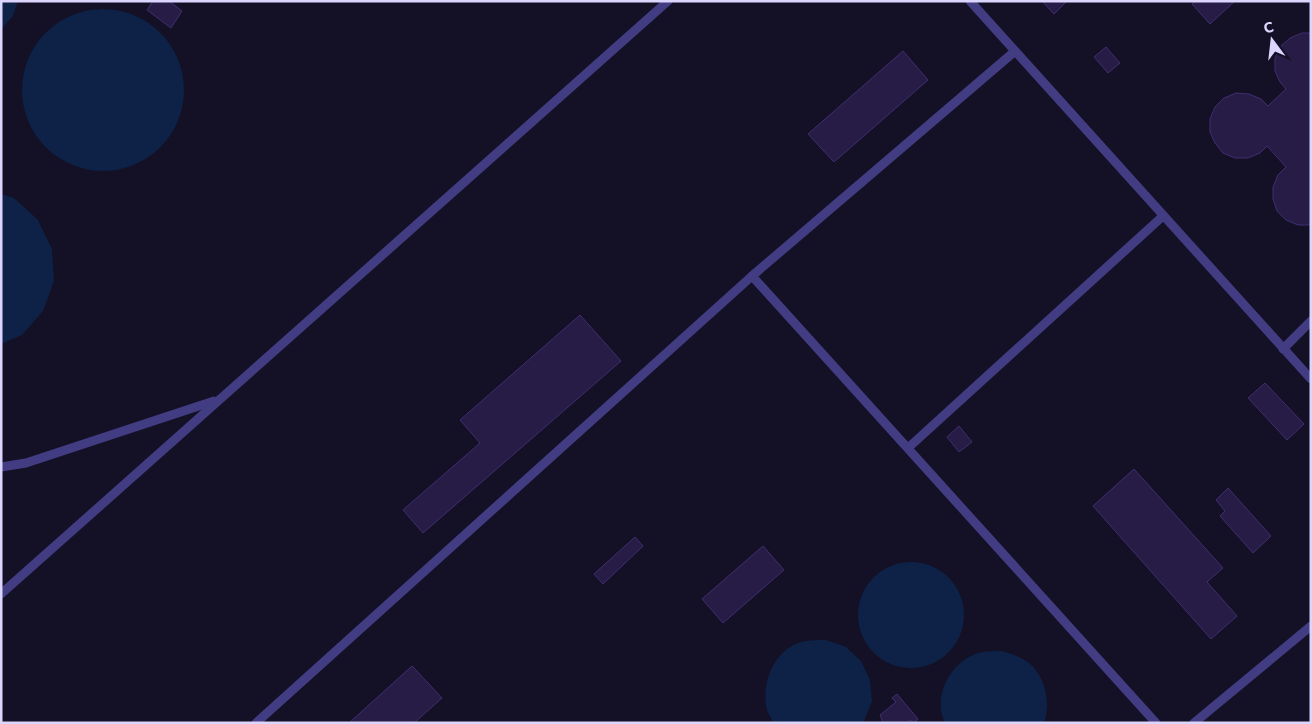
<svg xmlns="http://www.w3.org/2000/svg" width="1312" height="724" font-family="Commissioner,sans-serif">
<rect width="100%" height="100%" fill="#141025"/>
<g fill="#0e2146">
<polygon points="1,1 18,1 13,16 1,29"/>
<circle cx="103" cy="90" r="81"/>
<polygon points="1,194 14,198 38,220 52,249 54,281 43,311 22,335 1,344"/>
<circle cx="911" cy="615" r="53"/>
<path d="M826,640L846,647L861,661L870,680L872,701L864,721L863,723H773C771,717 766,711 766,705C762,678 777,646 806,641C812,640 819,640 826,640Z"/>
<path d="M1002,651C1008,653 1015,655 1021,658C1044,669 1052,700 1044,723H945C931,695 953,658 982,652C989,651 996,651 1002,651Z"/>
</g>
<g fill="#261c46" stroke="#3f2f71">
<polygon points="153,1 169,1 182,11 171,28 147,10"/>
<polygon points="1042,1 1067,1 1054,14"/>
<polygon points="1195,1 1235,1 1210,24 1192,4"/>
<polygon points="1302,33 1311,33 1311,225 1298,225 1286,220 1277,211 1273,199 1273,187 1278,175 1286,167 1267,146 1260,153 1248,158 1235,158 1223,153 1215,143 1210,132 1210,119 1215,107 1224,98 1236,93 1249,94 1261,99 1268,106 1286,89 1280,82 1275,71 1275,58 1281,46 1290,38"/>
<polygon points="1106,47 1120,63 1108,73 1094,57"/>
<polygon points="903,51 928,80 834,162 808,134"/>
<polygon points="580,315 621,361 423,533 403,510 480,443 460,420"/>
<polygon points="1265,383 1304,424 1287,440 1248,398"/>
<polygon points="959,426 972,442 959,452 947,437"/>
<polygon points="1134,469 1223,568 1207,582 1237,616 1211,639 1093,506"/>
<polygon points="1228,488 1271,536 1253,553 1220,516 1225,511 1216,500"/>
<polygon points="635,537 643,546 603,584 594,574"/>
<polygon points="763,546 784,570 723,623 702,599"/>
<polygon points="412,666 442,698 414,723 349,723"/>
<polygon points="897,694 918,719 914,723 910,720 908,723 883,723 880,715 896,702 892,698"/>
</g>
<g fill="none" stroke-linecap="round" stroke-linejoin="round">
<g stroke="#423c83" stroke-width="9">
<polyline points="970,1 1311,379"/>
<polyline points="752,276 1156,723"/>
<polyline points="1283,349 1311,321"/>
<polyline points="908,448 1163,216"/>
<polyline points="1,467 26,463 214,401"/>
<polyline points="1,594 668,1"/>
<polyline points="256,723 752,276 1014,52"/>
<polyline points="1194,723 1311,626"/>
</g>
</g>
<rect width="1312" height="724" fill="none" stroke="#dcd5fe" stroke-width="5"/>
<g transform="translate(1272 40) rotate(345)" stroke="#141025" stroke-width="4" paint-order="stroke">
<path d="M0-4L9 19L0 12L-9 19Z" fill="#dcd5fe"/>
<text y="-8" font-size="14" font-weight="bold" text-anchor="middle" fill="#dcd5fe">С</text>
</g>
</svg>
